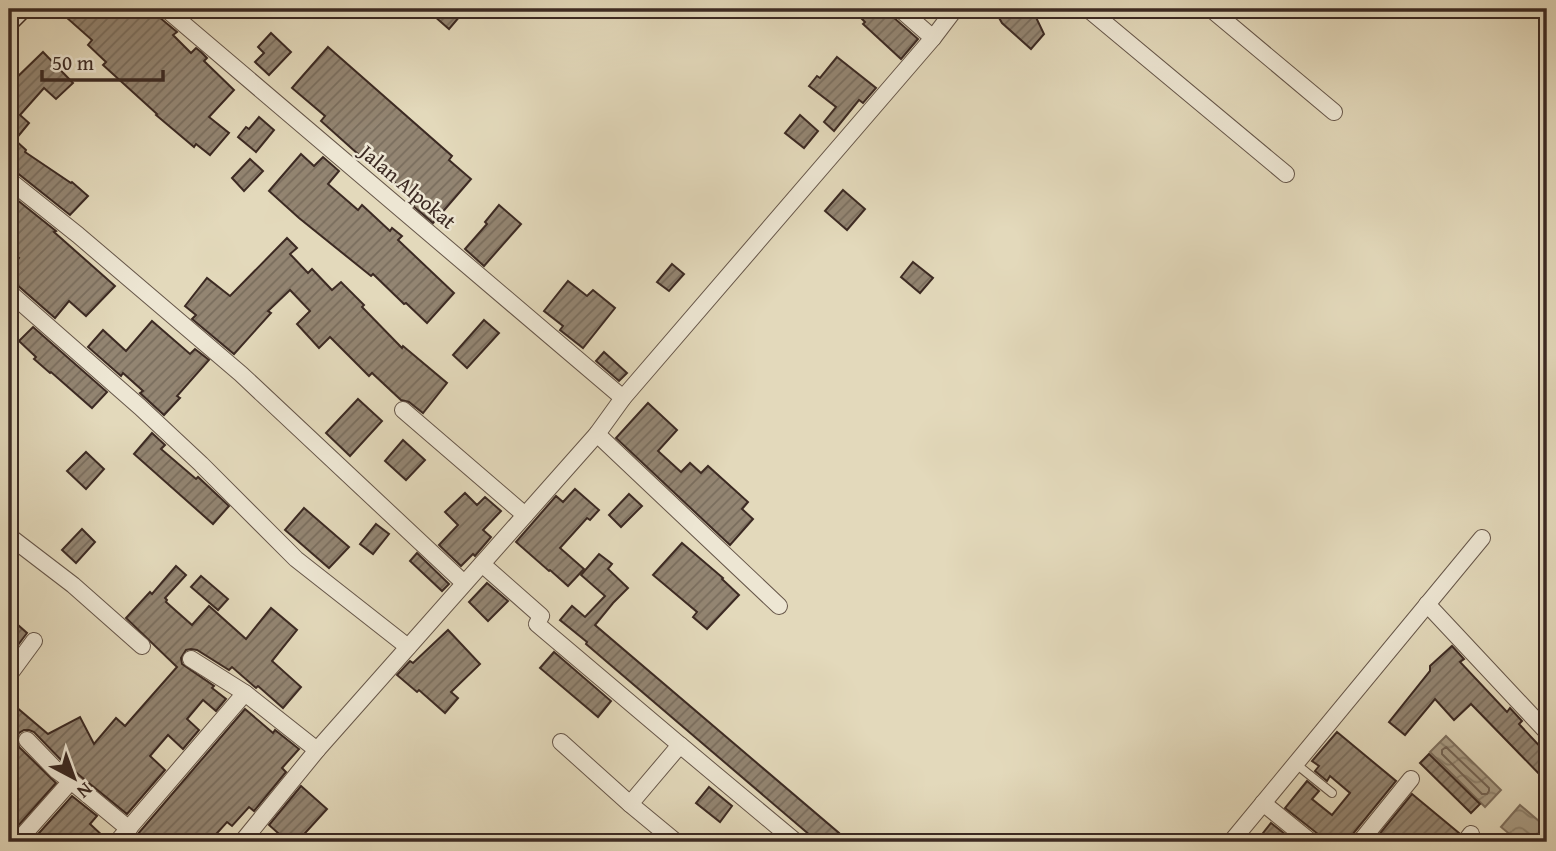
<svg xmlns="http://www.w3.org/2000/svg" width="1556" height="851" font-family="'Gentium Book Plus',serif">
<defs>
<pattern id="water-waves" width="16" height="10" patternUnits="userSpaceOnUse" patternTransform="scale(1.75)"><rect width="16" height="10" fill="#aa9e87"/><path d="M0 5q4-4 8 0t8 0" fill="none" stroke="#8c816e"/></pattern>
<pattern id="building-hatch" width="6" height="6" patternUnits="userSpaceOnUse" patternTransform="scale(1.75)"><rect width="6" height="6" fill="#938572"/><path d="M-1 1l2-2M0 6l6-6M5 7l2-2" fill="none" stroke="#796d5d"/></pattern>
</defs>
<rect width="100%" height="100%" fill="#e3d9bb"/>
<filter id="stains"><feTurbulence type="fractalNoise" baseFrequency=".00286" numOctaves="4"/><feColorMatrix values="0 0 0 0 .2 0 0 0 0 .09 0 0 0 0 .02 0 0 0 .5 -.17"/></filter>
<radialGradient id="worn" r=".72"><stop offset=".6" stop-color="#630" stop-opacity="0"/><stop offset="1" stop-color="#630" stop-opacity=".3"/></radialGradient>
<g fill="url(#water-waves)" stroke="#7e705f" stroke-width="2">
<polygon points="1446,736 1501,790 1485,807 1430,752"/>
<polygon points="1520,805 1547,828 1547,842 1519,842 1501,827"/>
</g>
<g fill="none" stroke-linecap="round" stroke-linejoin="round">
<polygon stroke="#736455" stroke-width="2" points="1446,747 1489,788 1489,791 1487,794 1482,794 1442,754 1442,750"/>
</g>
<g fill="url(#building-hatch)" stroke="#3c2a23" stroke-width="2">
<polygon points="57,9 156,9 159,17 177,32 173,35 191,53 196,48 201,52 207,58 204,61 234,90 209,117 229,133 210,155 196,144 194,147 156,115 157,114 103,65 106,62 88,45 92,40"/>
<polygon points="440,9 466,9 449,29 434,16"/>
<polygon points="852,9 890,9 893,17 918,39 901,59 863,24 865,22"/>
<polygon points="994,9 1032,9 1044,34 1031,49 1002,23"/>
<polygon points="271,33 291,52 269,75 255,62 264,53 258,47"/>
<polygon points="328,47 452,156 449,160 471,179 433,223 413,206 417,202 379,169 377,171 321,121 325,116 292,88"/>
<polygon points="43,52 73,83 56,99 44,88 20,115 29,123 15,140 26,150 25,152 71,183 72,182 88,196 70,215 16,172 9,170 9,85"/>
<polygon points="837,57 876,88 863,103 859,100 834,131 824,122 836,107 809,86 817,76 820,78"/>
<polygon points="800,115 818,131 804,148 785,133"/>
<polygon points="259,117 274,130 256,152 238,137 246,127 249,129"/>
<polygon points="301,154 314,166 323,157 339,171 328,184 358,210 362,205 390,231 392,228 402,236 398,240 454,293 427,323 406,303 404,304 373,274 371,276 299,218 269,191"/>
<polygon points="250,159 263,171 244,191 232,178"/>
<polygon points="843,190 865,209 847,230 825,211"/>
<polygon points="11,195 56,231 54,232 115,286 86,316 69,301 55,318 16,284 9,282 9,271 19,258 9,250 9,197"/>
<polygon points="499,205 521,224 484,266 465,249 487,224 485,222"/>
<polygon points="287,238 297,248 290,254 308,273 312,269 332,290 341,282 364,305 362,307 402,348 403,346 447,383 423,413 409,402 401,400 372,373 369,376 330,337 319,348 297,324 310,311 290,290 268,311 271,313 234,354 192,319 196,315 185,306 207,278 230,296"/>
<polygon points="913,262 933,278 920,293 901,277"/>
<polygon points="672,264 684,274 669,291 657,282"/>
<polygon points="568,281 587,296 593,290 615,308 583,348 560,330 563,326 544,311"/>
<polygon points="484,320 499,333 467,368 453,355"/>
<polygon points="152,321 190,354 195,349 209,360 177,396 180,398 164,415 140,393 143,391 123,373 121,376 88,347 103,330 126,351"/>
<polygon points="33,327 107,392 92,408 51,372 50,373 34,359 36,357 19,341"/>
<polygon points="604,352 627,373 619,381 596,361"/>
<polygon points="358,399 382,421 350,456 326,433"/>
<polygon points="648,403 677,430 658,451 681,472 690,463 701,473 708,466 748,502 742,509 753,519 730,545 616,438"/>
<polygon points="152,433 165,445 161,449 196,479 198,477 229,506 213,524 134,454"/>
<polygon points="403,440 425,460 406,480 385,461"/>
<polygon points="86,452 104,469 86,489 67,471"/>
<polygon points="575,489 599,510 590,520 587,518 560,548 584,569 568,586 550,570 549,571 516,542 556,496 563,502"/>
<polygon points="465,493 477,505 485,497 501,511 483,530 491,537 475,556 473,554 461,566 439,545 458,525 445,512"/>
<polygon points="629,494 642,506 621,527 609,515"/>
<polygon points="304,508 349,547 329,568 285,530"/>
<polygon points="376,524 389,534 373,554 360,544"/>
<polygon points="82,529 95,542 76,563 62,550"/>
<polygon points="682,543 723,578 722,579 739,595 707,629 693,617 697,612 653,575"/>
<polygon points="417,553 449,584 442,591 410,561"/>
<polygon points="599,554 612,564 608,569 628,588 613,603 595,625 839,833 832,842 818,842 586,644 587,642 560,620 572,606 585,617 605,596 581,575"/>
<polygon points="176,566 186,575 165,598 167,600 166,602 192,625 209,606 246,639 271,608 297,630 272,661 301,687 283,708 258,686 256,688 232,667 229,670 197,650 191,649 186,650 181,658 182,664 214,686 212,688 226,699 216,711 203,700 187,719 199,730 183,749 168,735 150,756 165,770 127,814 63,762 34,732 29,730 24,730 19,733 17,738 19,747 56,783 9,836 9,701 48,734 80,717 94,744 116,718 125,726 177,667 126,618 150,592 152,594"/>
<polygon points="201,576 228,599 218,610 191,587"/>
<polygon points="487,583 508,601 488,621 469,602"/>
<polygon points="9,617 27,633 9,657"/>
<polygon points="448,630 480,664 451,692 458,698 445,713 419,690 417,692 397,675 410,661 413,663"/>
<polygon points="1452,646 1464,659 1460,662 1507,712 1510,708 1522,721 1519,724 1547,754 1547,782 1471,704 1454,720 1435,699 1405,735 1389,722 1430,671 1430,666"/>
<polygon points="554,652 611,701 598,717 540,668"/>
<polygon points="245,709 273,733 275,730 299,749 282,768 286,772 254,811 249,807 232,826 227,822 209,842 131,842"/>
<polygon points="1337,732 1396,781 1352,835 1350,842 1321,842 1318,834 1285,808 1307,781 1319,791 1312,799 1332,815 1350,793 1330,776 1327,781 1315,771 1319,766 1312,761"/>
<polygon points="1429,754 1480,804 1471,813 1420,763"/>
<polygon points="301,786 327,809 297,842 288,842 269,825"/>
<polygon points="709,787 732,806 720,822 696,803"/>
<polygon points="1412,794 1459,833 1454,842 1373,842"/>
<polygon points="72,796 97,816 90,824 107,840 107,842 31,842"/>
<polygon points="1271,823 1295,842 1256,842"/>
</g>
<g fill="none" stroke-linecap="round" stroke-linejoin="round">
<defs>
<polyline id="lane" points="1296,764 1332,793"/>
<g id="street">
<polyline points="166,9 623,398"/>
<polyline points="900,9 933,38"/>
<polyline points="1088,9 1286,174"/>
<polyline points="1211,9 1334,112"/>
<polyline points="9,180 78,235 241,374 464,583"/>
<polyline points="9,292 140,407 201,464 296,559 408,647"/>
<polyline points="403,410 525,515"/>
<polyline points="597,434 779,606"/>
<polyline points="9,536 73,585 142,646"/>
<polyline points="482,564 541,616 537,624 680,745 630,804 676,842"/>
<polyline points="1427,604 1547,732"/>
<polyline points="191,659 245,693"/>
<polyline points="9,675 34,641"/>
<polyline points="27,740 56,770 71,781"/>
<polyline points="561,742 630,804"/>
<polyline points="680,745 796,842"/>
<polyline points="1263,803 1311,842"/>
<polyline points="17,842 71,781 129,829"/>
<polyline points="117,842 245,693 317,750"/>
<polyline points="242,842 317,750 597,434 623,398 933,38 955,9"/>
<polyline points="1231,842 1482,538"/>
<polyline points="1360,842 1411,779"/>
<polyline points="1465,842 1471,834"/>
</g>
<polyline id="secondary" points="9,20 20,9"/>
</defs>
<use href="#lane" stroke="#665649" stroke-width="10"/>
<use href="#street" stroke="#665649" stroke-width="18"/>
<use href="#secondary" stroke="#3c2a23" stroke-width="24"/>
<use href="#lane" stroke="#ede6d3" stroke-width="8"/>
<use href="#street" stroke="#ede6d3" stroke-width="16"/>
<use href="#secondary" stroke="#ede6d3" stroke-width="21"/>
</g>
<g text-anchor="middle" stroke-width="5" stroke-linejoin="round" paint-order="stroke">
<g font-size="21" fill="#3c2a23" stroke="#ede6d3">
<text transform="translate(408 187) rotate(40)" y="7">Jalan Alpokat</text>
</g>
</g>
<rect width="1556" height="851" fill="none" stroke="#e3d9bb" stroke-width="35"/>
<rect x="10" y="10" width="1535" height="830" fill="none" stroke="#3c2a23" stroke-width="3.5"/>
<rect x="18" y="18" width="1521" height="816" fill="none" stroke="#3c2a23" stroke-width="2"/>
<g transform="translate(74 778) rotate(139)" stroke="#ede6d3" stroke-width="5" paint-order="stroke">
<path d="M0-5L12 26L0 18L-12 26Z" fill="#3c2a23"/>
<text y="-10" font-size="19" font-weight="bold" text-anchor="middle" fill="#3c2a23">N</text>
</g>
<path d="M42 70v10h121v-10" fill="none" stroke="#3c2a23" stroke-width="3.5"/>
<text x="52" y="70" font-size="21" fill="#3c2a23" stroke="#ede6d3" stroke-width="5" paint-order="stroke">50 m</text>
<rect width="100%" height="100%" filter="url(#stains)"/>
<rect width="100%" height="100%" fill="url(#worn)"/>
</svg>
